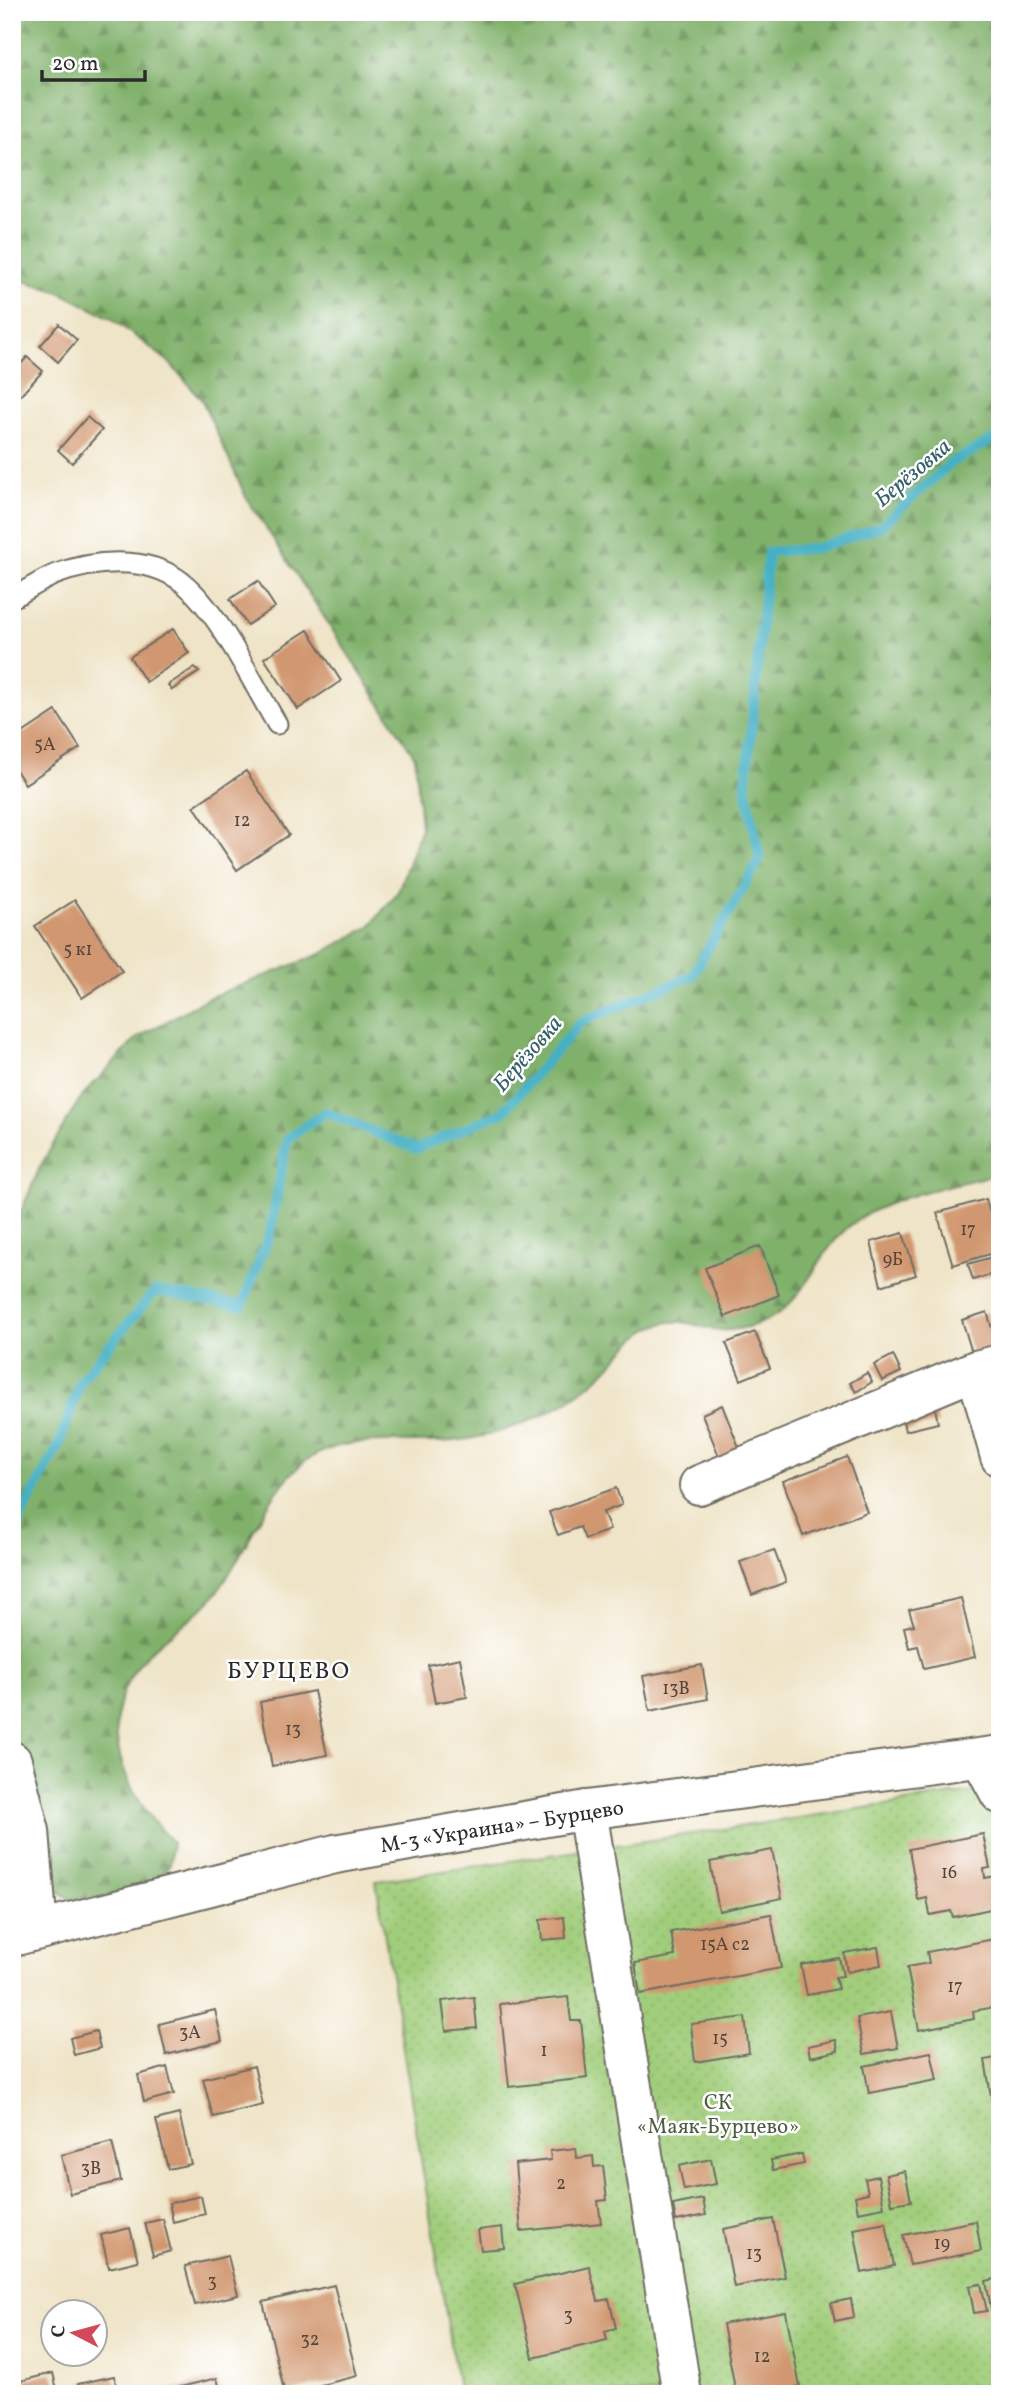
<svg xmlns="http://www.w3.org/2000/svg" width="1012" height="2406" font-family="Vollkorn,serif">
<defs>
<pattern id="forest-firs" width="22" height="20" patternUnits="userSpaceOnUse" patternTransform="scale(1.75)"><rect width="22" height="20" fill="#80b16b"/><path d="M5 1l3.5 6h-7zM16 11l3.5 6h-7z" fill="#699058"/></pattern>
<pattern id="park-dots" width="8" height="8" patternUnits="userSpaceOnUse" patternTransform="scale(1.75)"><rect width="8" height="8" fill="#a1ce7b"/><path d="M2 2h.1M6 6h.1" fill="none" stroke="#8bb16a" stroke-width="1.8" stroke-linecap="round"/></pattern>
</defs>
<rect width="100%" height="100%" fill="#fff"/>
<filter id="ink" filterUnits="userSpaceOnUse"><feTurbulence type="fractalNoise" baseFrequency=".0143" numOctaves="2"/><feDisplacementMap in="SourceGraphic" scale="14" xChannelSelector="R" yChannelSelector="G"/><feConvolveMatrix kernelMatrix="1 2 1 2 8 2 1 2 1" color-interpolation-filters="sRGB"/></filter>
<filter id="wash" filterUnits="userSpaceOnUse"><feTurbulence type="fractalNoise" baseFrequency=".00686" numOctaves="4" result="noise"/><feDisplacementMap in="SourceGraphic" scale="28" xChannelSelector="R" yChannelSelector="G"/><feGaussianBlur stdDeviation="1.57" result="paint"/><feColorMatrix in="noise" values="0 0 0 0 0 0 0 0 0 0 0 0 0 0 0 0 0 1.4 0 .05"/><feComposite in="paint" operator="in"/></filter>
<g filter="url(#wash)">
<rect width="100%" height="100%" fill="#efe4c7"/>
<path fill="url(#forest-firs)" stroke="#566e4b" stroke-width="2" d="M12,12H1000V1173C954,1186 882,1196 846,1229C813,1259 804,1308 758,1324C748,1327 731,1331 721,1330C702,1329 685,1318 665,1323C637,1329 621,1356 602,1374C565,1409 518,1430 468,1439C416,1449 353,1429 307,1460C270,1486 247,1549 222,1585C202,1615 173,1629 149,1653C89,1715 121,1790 172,1842L170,1864L152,1884L101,1898L71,1899L49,1886L12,1819V1232L41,1165L81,1097L137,1038L208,998L321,954L370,926L398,892L421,827L415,757L246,497L202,400L168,361L111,318L60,292L12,277Z"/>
<polygon fill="url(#park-dots)" stroke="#667c53" stroke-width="2" points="1000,1788 1000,2394 459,2394 376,1881"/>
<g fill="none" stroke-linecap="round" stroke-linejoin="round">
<polyline stroke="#45b0c4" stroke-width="10" points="12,1534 60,1443 81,1380 155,1291 242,1306 270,1233 287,1139 325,1112 416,1149 503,1112 581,1022 692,976 760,859 746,787 768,552 817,548 880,527 952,462 1000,436"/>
</g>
<g id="blocks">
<g fill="#d19770">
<polygon points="59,324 77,340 58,362 40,346"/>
<polygon points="27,357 43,371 19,397 12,391 12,374"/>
<polygon points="87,417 102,430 72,463 58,450"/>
<polygon points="258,581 275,607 247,625 230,599"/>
<polygon points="173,629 189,653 146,682 130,657"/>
<polygon points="308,630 341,681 298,709 264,658"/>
<polygon points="195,667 199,672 172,690 168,685"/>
<polygon points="56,711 80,748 25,784 12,764 12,740"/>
<polygon points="246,771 289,835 237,870 194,806"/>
<polygon points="75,900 122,971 82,998 35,926"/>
<polygon points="986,1199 1000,1251 953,1265 937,1213"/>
<polygon points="903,1233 916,1275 881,1286 871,1242"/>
<polygon points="760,1246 779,1295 725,1317 705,1268"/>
<polygon points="992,1257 996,1273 973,1280 968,1264"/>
<polygon points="987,1312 998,1348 973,1356 962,1320"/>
<polygon points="755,1332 770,1368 741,1380 726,1343"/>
<polygon points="893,1355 901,1372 882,1381 874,1365"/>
<polygon points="867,1373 872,1382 856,1392 850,1383"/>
<polygon points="722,1405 741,1452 721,1461 702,1414"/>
<polygon points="935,1408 938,1423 905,1431 902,1416"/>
<polygon points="847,1457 867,1512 803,1536 783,1481"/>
<polygon points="616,1488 622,1505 603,1512 610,1530 585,1539 580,1527 558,1535 549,1512"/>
<polygon points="774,1550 786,1582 752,1595 740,1562"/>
<polygon points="961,1598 975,1657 924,1669 918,1646 909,1648 904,1627 914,1625 909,1610"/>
<polygon points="460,1658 467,1697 435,1703 428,1665"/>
<polygon points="702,1665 708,1699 650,1711 643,1676"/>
<polygon points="314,1691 327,1755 272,1766 260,1702"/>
<polygon points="983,1834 990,1868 984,1869 985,1878 995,1876 1000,1907 953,1917 951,1911 930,1915 927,1898 918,1900 909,1849"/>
<polygon points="772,1850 782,1898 719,1911 710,1862"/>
<polygon points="771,1914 781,1968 640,1994 635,1963 675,1956 671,1932"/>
<polygon points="564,1917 566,1938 542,1940 540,1920"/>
<polygon points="994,1939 996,1950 1000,1950 1000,2006 973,2011 974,2019 919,2030 907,1967 929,1963 927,1952"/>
<polygon points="878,1947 881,1965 847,1972 844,1953"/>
<polygon points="839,1958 843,1976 835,1977 838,1989 807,1995 801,1965"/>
<polygon points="474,1997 477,2028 446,2031 442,2001"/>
<polygon points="568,1997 571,2021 581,2021 587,2078 509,2087 500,2004"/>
<polygon points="215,2010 222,2041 166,2055 159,2024"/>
<polygon points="891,2012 898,2048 864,2054 857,2018"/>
<polygon points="745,2017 749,2053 695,2062 691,2024"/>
<polygon points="96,2031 100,2048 74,2055 70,2038"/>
<polygon points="836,2040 838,2051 810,2057 808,2046"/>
<polygon points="931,2052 937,2080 869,2093 864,2066"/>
<polygon points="1000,2057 1000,2100 992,2102 985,2060"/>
<polygon points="254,2066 263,2105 213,2117 203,2079"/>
<polygon points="167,2067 174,2094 144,2102 138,2075"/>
<polygon points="179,2114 191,2164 168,2169 156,2120"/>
<polygon points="112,2142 121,2181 70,2194 61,2155"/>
<polygon points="576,2148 577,2158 593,2156 594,2167 603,2166 607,2200 598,2201 601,2223 521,2231 515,2164 551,2160 550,2151"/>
<polygon points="802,2154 804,2164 773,2170 771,2160"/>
<polygon points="711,2159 716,2184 684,2190 679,2166"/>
<polygon points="905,2171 911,2201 892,2204 886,2175"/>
<polygon points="878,2176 884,2207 858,2212 855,2196 868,2193 865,2179"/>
<polygon points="201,2196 205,2214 173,2222 169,2203"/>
<polygon points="703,2199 706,2215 676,2221 673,2205"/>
<polygon points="163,2219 171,2251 153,2256 145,2223"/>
<polygon points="773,2219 785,2277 734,2287 723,2229"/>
<polygon points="976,2221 981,2251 910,2265 903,2235"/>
<polygon points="886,2223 894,2266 862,2273 854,2229"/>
<polygon points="502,2227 504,2248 481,2250 478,2230"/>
<polygon points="130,2228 138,2261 109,2268 101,2235"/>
<polygon points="228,2256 238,2295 195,2305 185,2266"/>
<polygon points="589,2266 598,2301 609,2299 616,2328 605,2331 607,2340 533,2358 515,2284"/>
<polygon points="1000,2278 1000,2307 991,2309 986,2281"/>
<polygon points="981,2284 987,2311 974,2313 969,2286"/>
<polygon points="334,2285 357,2376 285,2394 263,2302"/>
<polygon points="851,2299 854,2317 835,2321 831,2303"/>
<polygon points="786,2312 800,2387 764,2394 736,2394 723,2324"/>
<polygon points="53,2373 58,2394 12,2394 12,2383"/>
<polygon points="114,2376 119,2394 81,2394 78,2384"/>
<polygon points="217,2378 221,2394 156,2394 156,2393"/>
</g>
</g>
</g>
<g filter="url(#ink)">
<use href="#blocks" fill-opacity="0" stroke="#706c62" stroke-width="2"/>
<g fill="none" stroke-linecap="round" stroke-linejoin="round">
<defs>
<path id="service" d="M12,598C26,591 40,581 54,575C93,560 147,555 182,582C218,610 253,684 277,724"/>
<g id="minor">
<polyline points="976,1370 1000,1457"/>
<polyline points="699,1485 976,1370 1000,1364"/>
<polyline points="981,1759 1000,1794"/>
<polyline points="12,1761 30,1831 38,1930"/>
<polyline points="587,1810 682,2394"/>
</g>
<polyline id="tertiary" points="12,1937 335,1854 587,1810 1000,1755"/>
</defs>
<use href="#service" stroke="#706c62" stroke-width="23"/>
<use href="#minor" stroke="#706c62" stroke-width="42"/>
<use href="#tertiary" stroke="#706c62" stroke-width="42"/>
<use href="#service" stroke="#fff" stroke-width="19"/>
<use href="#minor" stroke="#fff" stroke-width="38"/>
<use href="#tertiary" stroke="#fff" stroke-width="38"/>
</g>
</g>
<g text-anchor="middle" stroke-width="5" stroke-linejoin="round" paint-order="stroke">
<g font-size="18" fill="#54463c">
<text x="45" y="750">5А</text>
<text x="242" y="826">12</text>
<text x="78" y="955">5 к1</text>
<text x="968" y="1235">17</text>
<text x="893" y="1265">9Б</text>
<text x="676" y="1694">13В</text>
<text x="293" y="1735">13</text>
<text x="949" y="1878">16</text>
<text x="725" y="1950">15А с2</text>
<text x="955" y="1992">17</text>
<text x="190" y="2038">3А</text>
<text x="720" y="2044">15</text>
<text x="544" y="2056">1</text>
<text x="91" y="2174">3В</text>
<text x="561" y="2189">2</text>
<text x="942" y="2249">19</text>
<text x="754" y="2259">13</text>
<text x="212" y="2287">3</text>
<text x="568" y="2321">3</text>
<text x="310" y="2345">32</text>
<text x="762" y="2362">12</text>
</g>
<g font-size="21" fill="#2b2b2b" stroke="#fff">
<text transform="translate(502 1826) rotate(-9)" y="7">М-3 «Украина» – Бурцево</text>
</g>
<g font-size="21" fill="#4e5c43" stroke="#fff">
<text x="718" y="2109">СК<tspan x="718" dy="24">«Маяк-Бурцево»</tspan></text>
</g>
<g font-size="23" font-style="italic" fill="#356068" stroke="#fff">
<text transform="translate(912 472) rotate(-40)" y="8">Берёзовка</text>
<text transform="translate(527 1053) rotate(-49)" y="8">Берёзовка</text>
</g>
<g font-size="24" letter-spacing="2" fill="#2b2b2b" stroke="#fff">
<text x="289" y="1678">БУРЦЕВО</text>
</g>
</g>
<rect width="1012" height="2406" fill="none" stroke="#fff" stroke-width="42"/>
<g transform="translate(74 2333) rotate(276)"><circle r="33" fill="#ffffff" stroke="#aaaaaa" stroke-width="2"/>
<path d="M0-5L12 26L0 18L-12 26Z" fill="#d1495b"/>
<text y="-10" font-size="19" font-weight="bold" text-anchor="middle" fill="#2b2b2b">С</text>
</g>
<path d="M42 70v10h103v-10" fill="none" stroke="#2b2b2b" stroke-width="3.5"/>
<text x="52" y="70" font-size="21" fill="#2b2b2b" stroke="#ffffff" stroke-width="5" paint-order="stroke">20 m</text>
</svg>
